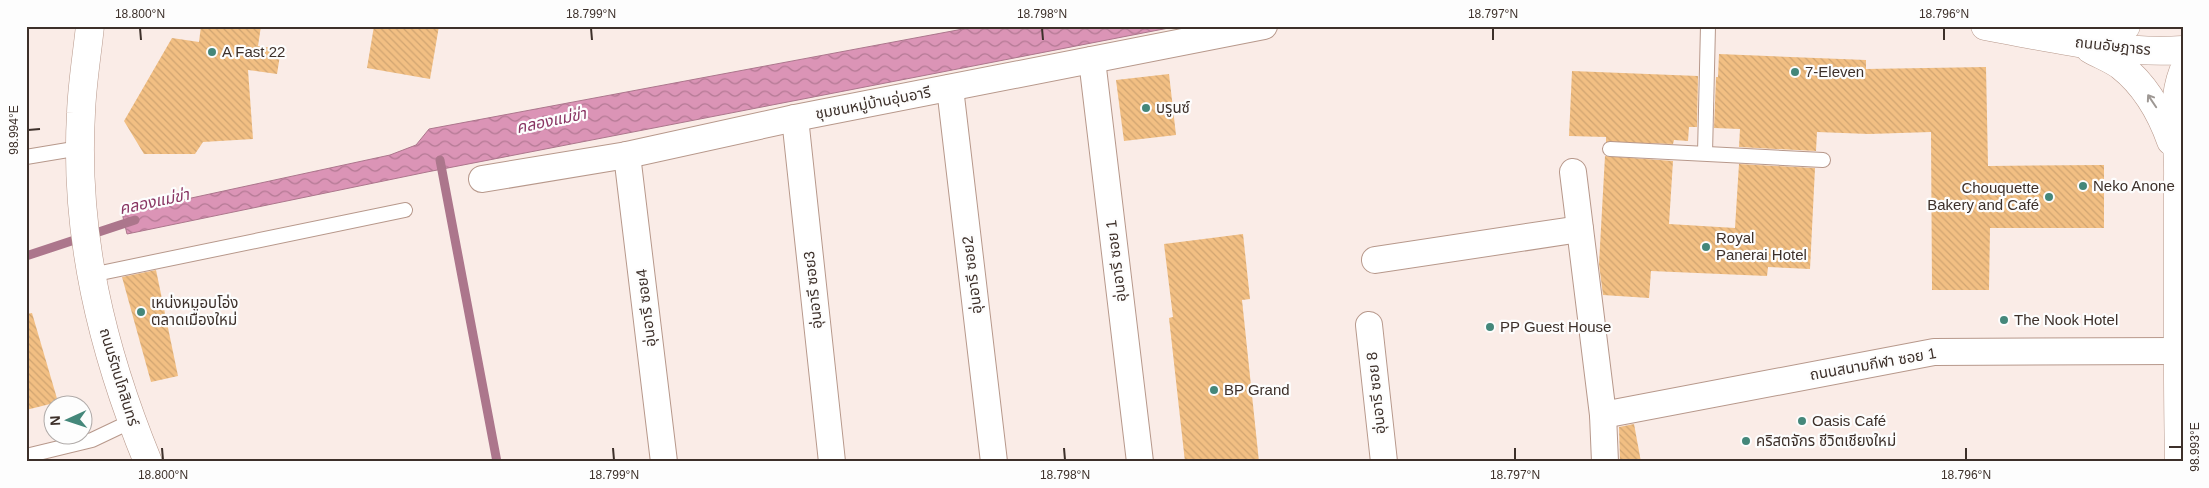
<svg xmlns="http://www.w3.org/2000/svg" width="2209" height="488" font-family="Helvetica,'Noto Sans Thai',sans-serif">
<defs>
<pattern id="water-waves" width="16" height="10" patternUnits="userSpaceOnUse" patternTransform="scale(1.25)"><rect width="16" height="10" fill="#db94b6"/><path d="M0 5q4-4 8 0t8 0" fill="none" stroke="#b37994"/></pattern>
<pattern id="building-back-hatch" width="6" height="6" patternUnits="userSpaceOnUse" patternTransform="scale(1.25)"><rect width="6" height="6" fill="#f2bf83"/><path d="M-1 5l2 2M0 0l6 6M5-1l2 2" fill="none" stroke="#d0a471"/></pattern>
</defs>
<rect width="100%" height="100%" fill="#faece7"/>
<polygon fill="url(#water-waves)" stroke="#ac768c" points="979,26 1179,26 427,172 127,234 122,213 390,155 416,145 429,129"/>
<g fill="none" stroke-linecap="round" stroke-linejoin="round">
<g stroke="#ac768c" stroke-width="9">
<polyline points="440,160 497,462"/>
<polyline points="26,256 135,220"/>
</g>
</g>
<g fill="url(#building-back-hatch)">
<polygon points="201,26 261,26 258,46 281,49 277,74 248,70 253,139 203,142 195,154 144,154 124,121 172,38 199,42"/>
<polygon points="374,26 439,26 430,79 367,68"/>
<polygon points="1719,54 1866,60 1866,69 1986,67 1988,166 2104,165 2104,228 1990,228 1989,290 1932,290 1931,132 1869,134 1817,132 1816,151 1739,147 1740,129 1714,128 1716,77 1718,77"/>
<polygon points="1572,71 1698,76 1697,127 1689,127 1688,141 1674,140 1673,144 1606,142 1606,137 1569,136"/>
<polygon points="1169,74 1176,135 1124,141 1116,80"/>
<polygon points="1605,156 1673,161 1669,224 1735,228 1739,164 1815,168 1810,269 1768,267 1767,276 1651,271 1649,298 1603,295 1599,264"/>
<polygon points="1243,234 1250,299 1242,300 1259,462 1185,462 1169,318 1173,317 1164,244"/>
<polygon points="156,270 178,376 151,382 122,277"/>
<polygon points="32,313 58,402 26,410 26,314"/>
<polygon points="1634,424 1641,462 1620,462 1619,427"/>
</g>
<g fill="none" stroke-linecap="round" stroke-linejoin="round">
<defs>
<g id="lane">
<polyline points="1610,149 1823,160"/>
<polyline points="1705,153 1708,26"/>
<polyline points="26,157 80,148"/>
<polyline points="91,275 405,210"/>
<polyline points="26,456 92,440 132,421"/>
</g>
<g id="street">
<polyline points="1092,60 1140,462"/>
<polyline points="950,88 994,462"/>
<polyline points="795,118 832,462"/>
<polyline points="627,155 664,462"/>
<polyline points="1573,172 1603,415 1605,462"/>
<polyline points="482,179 627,155 795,118 1264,26"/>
<polyline points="1375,260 1580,229"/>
<polyline points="1369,325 1384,462"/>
<polyline points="1603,415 1934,352 2177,351"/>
</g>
<g id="secondary">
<path d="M90,26C87,55 82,84 81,113C74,235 102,350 148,462"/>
<path d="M1985,26C2047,37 2121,55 2183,50"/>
<polyline points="2086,38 2126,26"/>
<path d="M2090,49C2100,55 2112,59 2121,66C2145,85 2161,113 2171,141"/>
<path d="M2179,462C2177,367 2178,272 2178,177C2179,142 2170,106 2183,72"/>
</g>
</defs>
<use href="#lane" stroke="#b7988b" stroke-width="16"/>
<use href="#street" stroke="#b7988b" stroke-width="28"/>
<use href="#secondary" stroke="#b7988b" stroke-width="29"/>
<use href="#lane" stroke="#fff" stroke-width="14"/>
<use href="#street" stroke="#fff" stroke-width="26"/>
<use href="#secondary" stroke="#fff" stroke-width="28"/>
</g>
<defs><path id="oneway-shaft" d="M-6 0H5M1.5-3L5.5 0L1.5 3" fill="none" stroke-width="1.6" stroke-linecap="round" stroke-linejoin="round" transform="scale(1.25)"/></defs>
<use stroke="#9e9894" href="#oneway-shaft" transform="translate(2152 101) rotate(-124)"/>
<path fill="none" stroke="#3d302a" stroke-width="2" d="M140,28L141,40M591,28L592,40M1042,28L1043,40M1493,28V40M1944,28V40M28,130L40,129M2169,447H2182M162,448L163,460M613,448L614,460M1064,448L1065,460M1515,448V460M1966,448V460"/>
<g fill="#44877a" stroke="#fdfdfd" stroke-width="2">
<circle cx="212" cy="52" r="5"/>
<circle cx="1795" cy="72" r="5"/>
<circle cx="1146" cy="108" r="5"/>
<circle cx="2083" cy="186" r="5"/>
<circle cx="2049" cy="197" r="5"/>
<circle cx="1706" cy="247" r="5"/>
<circle cx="141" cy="312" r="5"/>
<circle cx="2004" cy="320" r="5"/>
<circle cx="1490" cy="327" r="5"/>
<circle cx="1214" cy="390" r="5"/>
<circle cx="1802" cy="421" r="5"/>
<circle cx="1746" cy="441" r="5"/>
</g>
<g text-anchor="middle" stroke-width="4.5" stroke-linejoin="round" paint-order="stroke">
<g font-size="15" fill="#3d302a" stroke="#fdfdfd">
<text transform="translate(2113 46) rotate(6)" y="5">ถนนอัษฎาธร</text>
<text transform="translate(873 103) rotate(-11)" y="5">ชุมชนหมู่บ้านอุ่นอารี</text>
<text transform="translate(1116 261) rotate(-97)" y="5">อุ่นอารี ซอย 1</text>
<text transform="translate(972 275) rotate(-97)" y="5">อุ่นอารี ซอย2</text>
<text transform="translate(813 290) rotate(-96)" y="5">อุ่นอารี ซอย3</text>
<text transform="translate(646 308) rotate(-97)" y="5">อุ่นอารี ซอย4</text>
<text transform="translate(1873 364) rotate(-10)" y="5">ถนนสนามกีฬา ซอย 1</text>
<text transform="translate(119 377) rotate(73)" y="5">ถนนรัตนโกสินทร์</text>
<text transform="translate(1376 393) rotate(-96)" y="5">อุ่นอารี ซอย 8</text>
</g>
<g font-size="15" fill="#3d302a" stroke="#fdfdfd" text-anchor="start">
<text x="222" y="57">A Fast 22</text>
<text x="1805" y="77">7-Eleven</text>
<text x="1156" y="113">บรูนซ์</text>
<text x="2093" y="191">Neko Anone</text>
<text x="2039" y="193" text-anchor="end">Chouquette<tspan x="2039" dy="17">Bakery and Café</tspan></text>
<text x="1716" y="243">Royal<tspan x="1716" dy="17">Panerai Hotel</tspan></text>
<text x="151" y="308">เหน่งหมูอบโอ่ง<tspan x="151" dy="17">ตลาดเมืองใหม่</tspan></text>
<text x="2014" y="325">The Nook Hotel</text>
<text x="1500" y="332">PP Guest House</text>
<text x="1224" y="395">BP Grand</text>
<text x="1812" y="426">Oasis Café</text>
<text x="1756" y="446">คริสตจักร ชีวิตเชียงใหม่</text>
</g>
<g font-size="16" font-style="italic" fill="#893563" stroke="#fdfdfd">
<text transform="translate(551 120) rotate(-12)" y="6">คลองแม่ข่า</text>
<text transform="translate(154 201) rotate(-12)" y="6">คลองแม่ข่า</text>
</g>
</g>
<rect width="2209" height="488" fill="none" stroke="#fdfdfd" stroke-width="55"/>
<g transform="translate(68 420) rotate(267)"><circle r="24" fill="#fdfdfd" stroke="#b0aba9"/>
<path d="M0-4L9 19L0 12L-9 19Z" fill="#44877a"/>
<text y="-8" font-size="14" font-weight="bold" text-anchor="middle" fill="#3d302a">N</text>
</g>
<rect x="28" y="28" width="2154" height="432" fill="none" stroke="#3d302a" stroke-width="2"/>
<g font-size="12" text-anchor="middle" fill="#3d302a">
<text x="140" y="18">18.800°N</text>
<text x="591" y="18">18.799°N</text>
<text x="1042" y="18">18.798°N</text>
<text x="1493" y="18">18.797°N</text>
<text x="1944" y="18">18.796°N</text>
<text transform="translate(14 130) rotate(-90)" y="4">98.994°E</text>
<text transform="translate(2195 447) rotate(-90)" y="4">98.993°E</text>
<text x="163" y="479">18.800°N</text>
<text x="614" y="479">18.799°N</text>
<text x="1065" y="479">18.798°N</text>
<text x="1515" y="479">18.797°N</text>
<text x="1966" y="479">18.796°N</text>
</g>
</svg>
